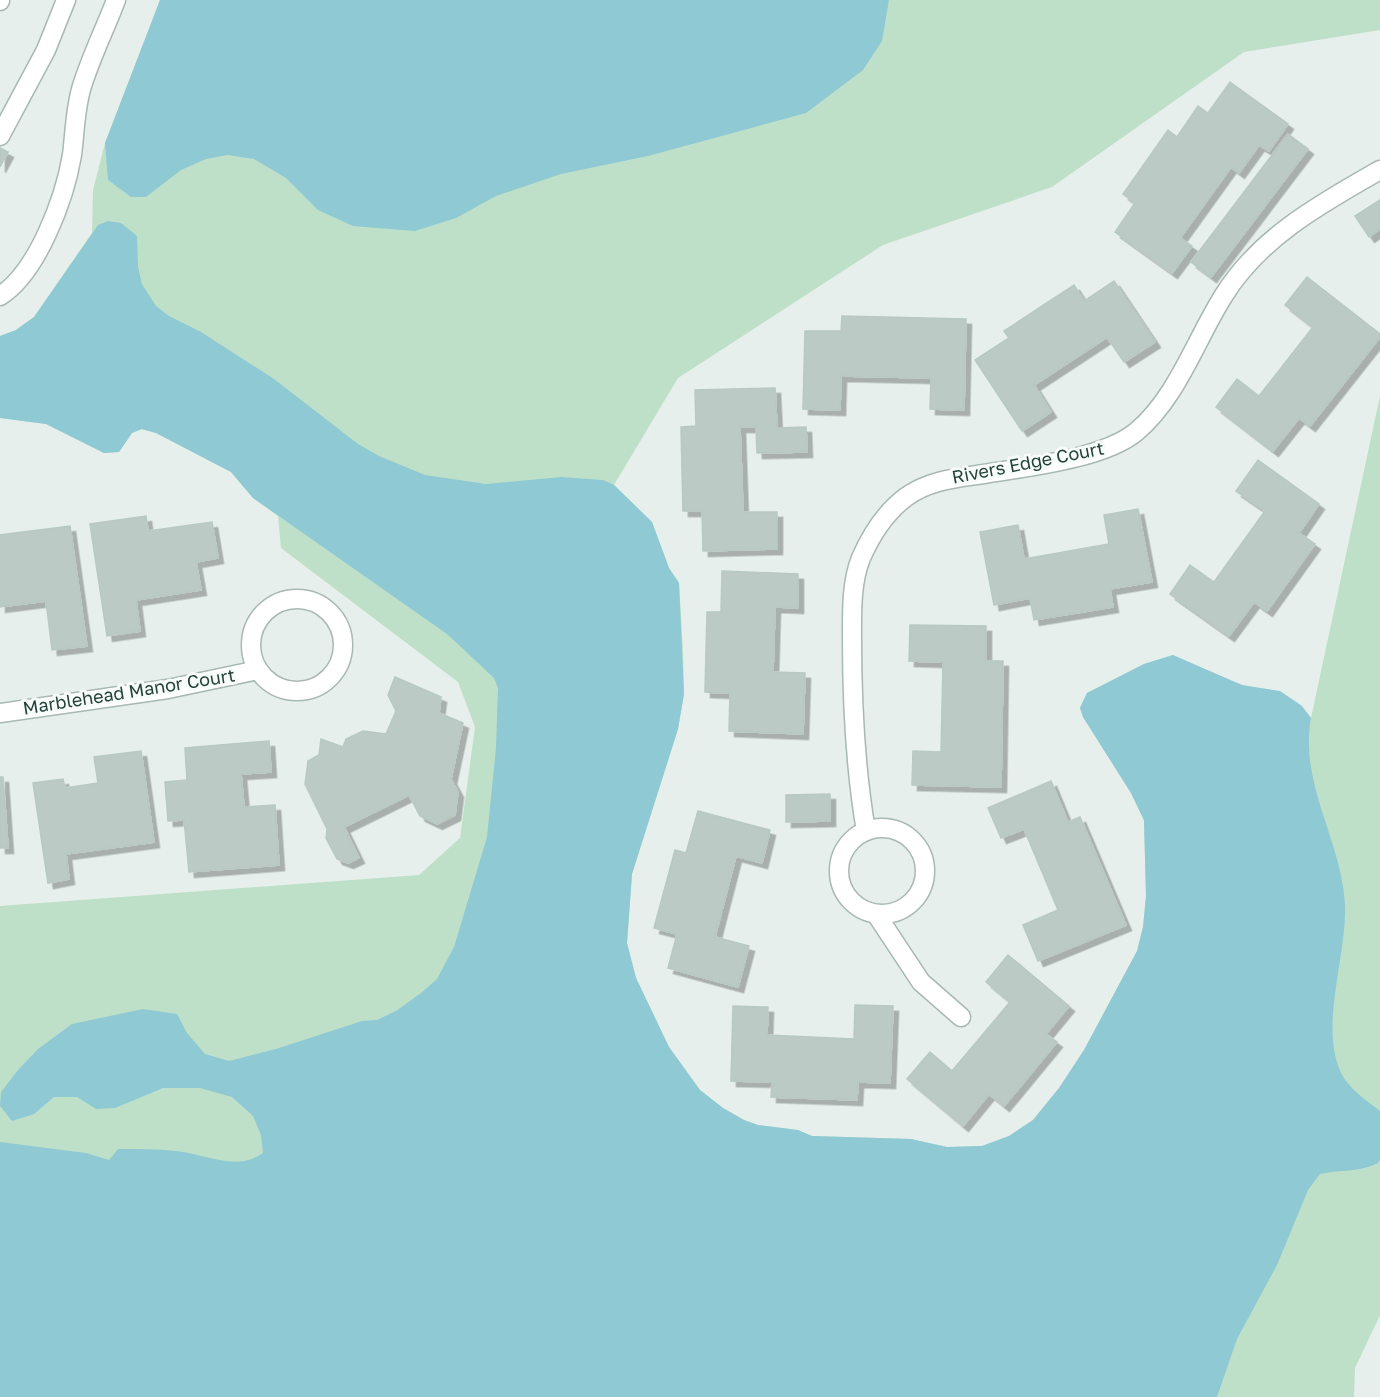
<svg xmlns="http://www.w3.org/2000/svg" width="1380" height="1397" font-family="'Golos Text',sans-serif">
<defs>
<filter id="shadow"><feDropShadow dx="5.5" dy="5.5" stdDeviation="0" flood-color="#0004"/></filter>
</defs>
<rect width="100%" height="100%" fill="#e6efeb"/>
<path fill="#bfe0c8" d="M160,0H1380V30L1244,52L1052,187L883,245L678,378L614,485L652,522L669,568L679,583L683,650L684,694L678,729L632,874L627,943L636,978L669,1047L700,1090L723,1108L744,1120L758,1125L798,1130L812,1136L911,1139L947,1147L982,1146L1009,1136L1033,1120L1059,1088L1084,1050L1137,951L1143,927L1146,896L1144,821L1131,793L1083,717L1080,708L1087,693L1144,664L1173,655C1195,666 1218,678 1242,685C1279,697 1282,684 1311,718L1380,396V1315L1355,1368L1354,1397H0V906L419,875L460,838L475,727L458,682L281,548L278,516L253,498L231,472L156,433L141,429L132,433L119,452L104,453L46,424L0,418V336L16,330L34,317L92,233L93,190L105,143Z"/>
<g fill="#8ec9d4">
<polygon points="160,0 889,0 882,41 863,70 806,113 648,156 561,174 496,196 456,218 415,231 353,226 318,210 286,178 254,159 228,155 206,159 181,170 146,197 131,197 108,180 105,143"/>
<path d="M108,221L121,223L137,236L138,267L142,284L156,306L169,316L201,332L274,379L358,444L379,456L425,475L486,484L561,477L603,480L614,485L652,522L669,568L679,583L684,694L678,729L632,874L627,943L636,978L669,1047L700,1090L723,1108L744,1120L758,1125L798,1130L812,1136L911,1139L947,1147L982,1146L1009,1136L1033,1120L1059,1088L1084,1050L1137,951L1143,927L1146,896L1144,820L1131,793L1083,717L1080,708L1087,693L1144,664L1173,655L1242,685L1280,691L1302,706L1311,718C1299,784 1342,841 1345,905C1347,957 1319,1024 1341,1073C1348,1088 1367,1101 1380,1111V1159L1378,1163C1357,1173 1342,1169 1320,1174L1308,1190L1277,1265L1237,1339L1217,1397H0V1142L86,1153L109,1160L118,1149C137,1149 157,1149 176,1151C205,1154 237,1172 263,1153L261,1135L253,1116L232,1097L200,1088H163L115,1108L96,1109L77,1097H54L34,1114L12,1121L0,1106L1,1092L18,1070L38,1049L72,1024L143,1009L177,1014L187,1033L205,1054L229,1061L276,1049L362,1021L377,1020L396,1011L421,993L437,979L454,947L487,837L496,748L498,688L494,678L447,634L253,498L231,472L156,433L142,429L132,433L119,452L104,453L46,424L0,418V336L16,330L34,317L98,225Z"/>
</g>
<g fill="#bbcac4" stroke="#b8c9c2" stroke-width="1.5" filter="url(#shadow)">
<polygon points="1230,82 1288,124 1269,151 1259,145 1239,173 1231,167 1180,238 1192,246 1172,273 1115,232 1135,203 1123,194 1168,130 1177,137 1198,106 1208,113"/>
<polygon points="1288,134 1308,149 1211,277 1191,262"/>
<polygon points="0,148 8,152 0,167"/>
<polygon points="1380,200 1380,229 1369,237 1355,216"/>
<polygon points="1307,277 1380,334 1380,337 1310,426 1299,418 1273,451 1216,407 1237,379 1259,396 1313,327 1285,305"/>
<polygon points="1114,281 1155,342 1124,362 1107,337 1034,385 1051,412 1022,431 975,360 1009,338 1004,331 1074,285 1084,301"/>
<polygon points="842,316 966,319 964,410 930,409 931,378 841,376 840,410 803,409 805,331 841,331"/>
<polygon points="775,388 777,428 806,427 807,452 757,453 756,427 740,427 743,512 777,512 777,549 703,551 702,511 683,511 681,427 696,426 695,390"/>
<polygon points="1258,460 1319,504 1299,533 1315,544 1267,611 1254,602 1229,636 1170,594 1190,565 1214,582 1265,511 1236,491"/>
<polygon points="1138,509 1152,582 1110,589 1113,607 1034,620 1030,598 994,605 980,532 1018,525 1024,559 1109,544 1104,515"/>
<polygon points="146,516 148,531 212,522 218,558 196,562 201,590 136,600 140,631 107,636 90,524"/>
<polygon points="70,526 87,646 52,650 46,601 0,607 0,535"/>
<polygon points="722,571 798,574 798,608 775,607 773,672 805,673 803,734 729,731 730,693 705,692 707,612 721,612"/>
<polygon points="910,625 986,626 986,661 1003,661 1001,787 912,785 913,751 941,752 943,662 909,661"/>
<polygon points="395,677 441,697 439,713 463,723 451,779 458,792 455,815 437,824 420,816 409,795 344,827 359,858 348,863 337,859 326,838 327,829 305,784 308,761 319,755 321,739 343,747 346,739 363,731 386,734 396,711 388,695"/>
<polygon points="269,741 271,772 241,774 244,807 275,805 279,865 189,872 184,820 168,821 165,782 187,780 185,748"/>
<polygon points="141,751 154,842 66,854 69,879 48,883 33,783 63,779 65,788 98,783 94,757"/>
<polygon points="0,777 3,777 8,848 0,848"/>
<polygon points="1051,781 1068,822 1080,817 1126,925 1038,961 1023,925 1058,910 1024,829 1001,838 988,808"/>
<polygon points="830,794 830,821 786,822 786,795"/>
<polygon points="698,811 770,830 762,863 736,856 715,937 749,946 738,987 668,968 677,934 654,928 675,850 686,853"/>
<polygon points="1008,955 1069,1006 1046,1034 1057,1042 1004,1106 989,1094 963,1126 907,1079 930,1052 952,1071 1010,1002 986,982"/>
<polygon points="855,1005 893,1006 890,1083 858,1082 857,1100 771,1097 772,1082 731,1081 733,1006 768,1007 767,1035 854,1039"/>
</g>
<g fill="none" stroke-linecap="round" stroke-linejoin="round">
<defs>
<g id="minor">
<polyline points="0,1 0,0"/>
<polyline points="0,136 46,50 66,0"/>
<path d="M0,296C38,272 65,197 72,155C75,132 75,108 82,86C91,57 105,29 116,0"/>
<circle cx="297" cy="645" r="46"/>
<polyline points="0,713 168,689 258,670"/>
<circle cx="882" cy="871" r="43"/>
<path d="M866,831C855,767 852,704 852,639C852,614 851,582 861,558C871,535 886,512 906,497C929,480 957,478 984,474C1026,467 1103,459 1136,432C1177,398 1196,339 1224,295C1260,237 1322,203 1380,170"/>
<polyline points="876,914 921,982 961,1017"/>
</g>
</defs>
<use href="#minor" stroke="#a8b8b2" stroke-width="21"/>
<use href="#minor" stroke="#fff" stroke-width="18"/>
</g>
<g text-anchor="middle" stroke-width="6" stroke-linejoin="round" paint-order="stroke">
<g font-size="18" fill="#24423a" stroke="#f7fbf9">
<text transform="translate(1028 463) rotate(-11)" y="6">Rivers Edge Court</text>
<text transform="translate(129 692) rotate(-9)" y="6">Marblehead Manor Court</text>
</g>
</g>
</svg>
